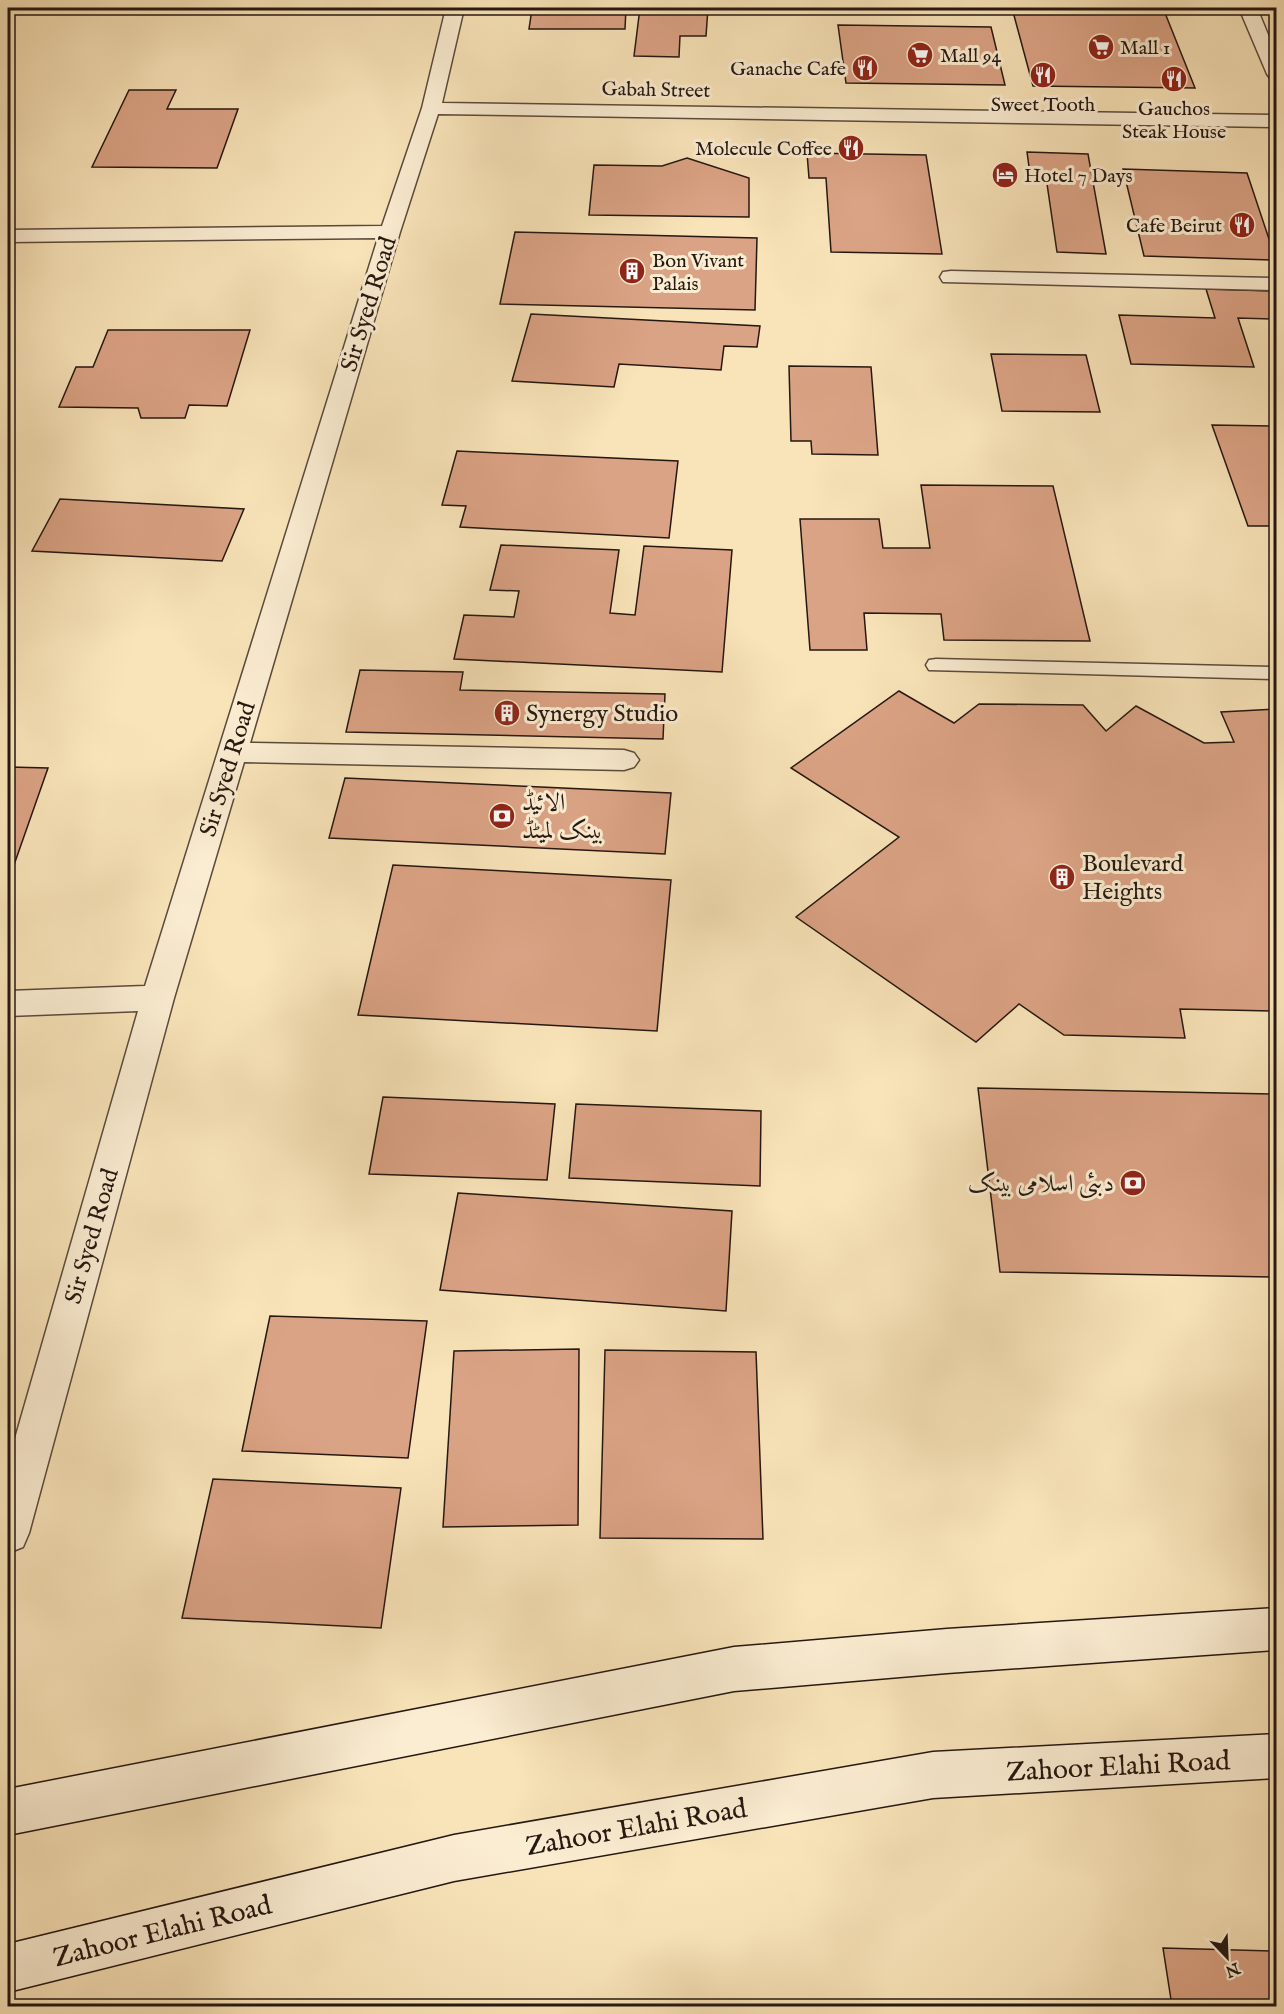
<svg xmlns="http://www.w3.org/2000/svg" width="1284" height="2014" font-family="'IM FELL English',Amiri,serif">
<rect width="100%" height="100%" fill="#f9e4b9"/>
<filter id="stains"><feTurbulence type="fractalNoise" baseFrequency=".00333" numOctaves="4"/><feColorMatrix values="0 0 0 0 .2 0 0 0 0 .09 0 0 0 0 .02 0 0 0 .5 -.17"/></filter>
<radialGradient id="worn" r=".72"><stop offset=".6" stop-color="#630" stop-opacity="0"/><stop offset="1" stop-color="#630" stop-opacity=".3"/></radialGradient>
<g fill="#dba385" stroke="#251711" stroke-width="1.5">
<polygon points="640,8 708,8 706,36 680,36 679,57 634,56"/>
<polygon points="1012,8 1163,8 1195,88 1033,86"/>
<polygon points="555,9 626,8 625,29 529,29 532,9"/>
<polygon points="838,25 991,27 1005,85 846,83"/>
<polygon points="129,90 176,90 167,109 238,109 217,168 92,167"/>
<polygon points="1027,152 1088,154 1106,254 1057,252 1047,184 1031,181"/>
<polygon points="807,153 926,155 942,254 831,252 826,178 809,178"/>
<polygon points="687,158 749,178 749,217 589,215 594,165 662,166"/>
<polygon points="1123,169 1247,173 1276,260 1144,256"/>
<polygon points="515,232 757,238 755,310 500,304"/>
<polygon points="1206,289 1276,291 1276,319 1238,318 1254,367 1131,364 1119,315 1215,318"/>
<polygon points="531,314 760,326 757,347 724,346 721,370 619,364 614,387 512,381"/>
<polygon points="108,330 250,330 227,406 189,405 185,418 141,418 138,408 59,407 76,367 93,367"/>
<polygon points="991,354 1086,355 1100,412 1002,411"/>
<polygon points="789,366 871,367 878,455 812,454 811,441 791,441"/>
<polygon points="1212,425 1276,426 1276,526 1248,526"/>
<polygon points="457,451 678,461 669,538 460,527 466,506 442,505"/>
<polygon points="921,485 1053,486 1090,641 944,640 941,614 864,613 867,650 810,650 800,519 879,519 883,548 930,548"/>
<polygon points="60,499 244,509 222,561 32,551"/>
<polygon points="501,545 619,550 610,613 635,615 644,546 732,550 722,672 454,659 464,615 514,617 519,591 490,590"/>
<polygon points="360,670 463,672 460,690 665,694 663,739 346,732"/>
<polygon points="899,691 954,723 979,704 1083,705 1106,731 1136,706 1204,743 1234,742 1221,712 1276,709 1276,1011 1180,1009 1185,1038 1064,1035 1019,1004 976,1042 796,917 899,837 791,768"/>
<polygon points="8,767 48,768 8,882"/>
<polygon points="345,778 671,793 665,854 329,838"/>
<polygon points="393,865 671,880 657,1031 358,1015"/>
<polygon points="978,1088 1276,1094 1276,1301 1271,1277 1000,1272"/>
<polygon points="383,1097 555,1104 547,1180 369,1174"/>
<polygon points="576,1104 761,1111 760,1186 569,1178"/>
<polygon points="458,1193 732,1211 726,1311 440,1290"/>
<polygon points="270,1316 427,1321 408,1458 242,1451"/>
<polygon points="579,1349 578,1525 443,1527 454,1351"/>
<polygon points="605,1350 756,1352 763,1539 600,1538"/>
<polygon points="213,1479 401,1488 381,1628 182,1618"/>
<polygon points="1163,1948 1276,1951 1276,2006 1172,2006"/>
</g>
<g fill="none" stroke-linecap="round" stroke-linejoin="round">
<defs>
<polygon id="lane" points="936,659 1276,667 1276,679 929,670 926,665 929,660"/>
<g id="street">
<polygon points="446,8 464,8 442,103 1276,115 1276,127 438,114 400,232 250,743 624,750 634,753 639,760 634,767 624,770 244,762 174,998 29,1533 23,1547 8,1553 8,1463 138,1011 8,1016 8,991 145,986 378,238 8,242 8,230 382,226 422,108"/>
<polygon points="1239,8 1257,8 1276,54 1276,79 1270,78 1267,74"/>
<polygon points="951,271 1276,278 1276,290 943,282 940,277 943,272"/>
</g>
<g id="secondary">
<polygon points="1276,1608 1276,1650 947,1673 734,1691 8,1835 8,1789 734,1647 947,1629"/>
<polygon points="1276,1734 1276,1778 933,1798 454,1881 8,1992 8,1944 454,1835 933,1752"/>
</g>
</defs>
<use href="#lane" stroke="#5a4a3b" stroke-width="3"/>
<use href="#street" stroke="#5a4a3b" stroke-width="3"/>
<use href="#secondary" stroke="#251711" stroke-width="3"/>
<use href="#lane" fill="#fbedd2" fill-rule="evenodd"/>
<use href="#street" fill="#fbedd2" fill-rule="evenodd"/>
<use href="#secondary" fill="#fbedd2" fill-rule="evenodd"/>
</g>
<defs>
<symbol id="supermarket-disc" viewBox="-11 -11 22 22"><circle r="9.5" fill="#8f2418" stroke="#fbedd2"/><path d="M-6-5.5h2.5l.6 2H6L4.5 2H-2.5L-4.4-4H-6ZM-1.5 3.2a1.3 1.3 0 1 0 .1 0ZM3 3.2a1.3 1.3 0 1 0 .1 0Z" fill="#fff"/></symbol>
<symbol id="restaurant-disc" viewBox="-11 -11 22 22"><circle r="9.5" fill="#8f2418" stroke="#fbedd2"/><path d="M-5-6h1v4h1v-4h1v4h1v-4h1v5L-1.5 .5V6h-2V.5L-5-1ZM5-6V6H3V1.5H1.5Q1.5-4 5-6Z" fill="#fff"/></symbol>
<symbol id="hotel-disc" viewBox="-11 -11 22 22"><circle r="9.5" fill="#8f2418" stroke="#fbedd2"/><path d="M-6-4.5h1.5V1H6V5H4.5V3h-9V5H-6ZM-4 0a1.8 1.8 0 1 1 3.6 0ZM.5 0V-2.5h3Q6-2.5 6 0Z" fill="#fff"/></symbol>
<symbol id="building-disc" viewBox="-11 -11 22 22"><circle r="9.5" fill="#8f2418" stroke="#fbedd2"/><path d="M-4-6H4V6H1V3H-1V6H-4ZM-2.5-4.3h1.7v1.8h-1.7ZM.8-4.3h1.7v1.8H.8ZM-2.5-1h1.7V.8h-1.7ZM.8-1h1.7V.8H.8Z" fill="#fff"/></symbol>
<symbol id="bank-disc" viewBox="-11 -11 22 22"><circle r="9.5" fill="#8f2418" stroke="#fbedd2"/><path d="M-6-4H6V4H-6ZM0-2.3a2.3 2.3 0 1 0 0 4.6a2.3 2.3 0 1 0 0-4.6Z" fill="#fff"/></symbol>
</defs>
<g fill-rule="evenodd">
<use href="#supermarket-disc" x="1086" y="32" width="30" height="30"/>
<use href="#supermarket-disc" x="905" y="40" width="30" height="30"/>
<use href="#restaurant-disc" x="850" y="53" width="30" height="30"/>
<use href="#restaurant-disc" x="1028" y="60" width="30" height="30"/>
<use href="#restaurant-disc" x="1159" y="64" width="30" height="30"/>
<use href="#restaurant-disc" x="836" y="133" width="30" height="30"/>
<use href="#hotel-disc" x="990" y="160" width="30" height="30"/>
<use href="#restaurant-disc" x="1227" y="210" width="30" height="30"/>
<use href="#building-disc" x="617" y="256" width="30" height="30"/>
<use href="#building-disc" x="492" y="698" width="30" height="30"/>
<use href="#bank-disc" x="487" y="801" width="30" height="30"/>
<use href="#building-disc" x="1047" y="862" width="30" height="30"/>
<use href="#bank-disc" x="1118" y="1168" width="30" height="30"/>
</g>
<g text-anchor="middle" stroke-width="6" stroke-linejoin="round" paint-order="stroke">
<g font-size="20" fill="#251711" stroke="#fbedd2" text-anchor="start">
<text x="1120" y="54">Mall 1</text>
<text x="940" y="62">Mall 94</text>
<text x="846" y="75" text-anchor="end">Ganache Cafe</text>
<text x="1043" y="111" text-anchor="middle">Sweet Tooth</text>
<text x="1174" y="115" text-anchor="middle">Gauchos<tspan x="1174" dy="23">Steak House</tspan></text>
<text x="832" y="155" text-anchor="end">Molecule Coffee</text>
<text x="1024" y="182">Hotel 7 Days</text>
<text x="1222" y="232" text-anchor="end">Cafe Beirut</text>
<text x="652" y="267">Bon Vivant<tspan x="652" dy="23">Palais</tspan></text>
</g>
<g font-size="20" fill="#251711" stroke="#fbedd2">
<text transform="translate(656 89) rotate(1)" y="7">Gabah Street</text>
</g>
<g font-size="24" fill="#251711" stroke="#fbedd2">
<text transform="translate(368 304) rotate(-73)" y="8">Sir Syed Road</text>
<text transform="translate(227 769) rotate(-73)" y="8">Sir Syed Road</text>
<text transform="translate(91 1236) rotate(-74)" y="8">Sir Syed Road</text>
</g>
<g font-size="24" fill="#251711" stroke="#fbedd2" text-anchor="start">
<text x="526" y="721">Synergy Studio</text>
<text x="522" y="810">الائیڈ<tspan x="522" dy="28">بینک لمیٹڈ</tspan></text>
<text x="1082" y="871">Boulevard<tspan x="1082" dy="28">Heights</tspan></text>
<text x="1114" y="1191" text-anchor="end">دبئی اسلامی بینک</text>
</g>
<g font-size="28" fill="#251711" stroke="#fbedd2">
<text transform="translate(1118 1765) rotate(-3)" y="10">Zahoor Elahi Road</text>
<text transform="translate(636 1826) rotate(-10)" y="10">Zahoor Elahi Road</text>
<text transform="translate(162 1930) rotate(-14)" y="10">Zahoor Elahi Road</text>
</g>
</g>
<rect width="1284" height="2014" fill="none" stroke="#f9e4b9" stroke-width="30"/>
<rect x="9" y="9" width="1266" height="1996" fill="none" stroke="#251711" stroke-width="3"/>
<rect x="15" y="15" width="1254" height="1984" fill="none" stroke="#251711" stroke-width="1.5"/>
<g transform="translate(1227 1957) rotate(157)" stroke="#fbedd2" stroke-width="4.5" paint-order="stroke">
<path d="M0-4.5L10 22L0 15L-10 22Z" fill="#251711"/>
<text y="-9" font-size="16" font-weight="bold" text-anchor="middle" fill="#251711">N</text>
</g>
<rect width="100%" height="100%" filter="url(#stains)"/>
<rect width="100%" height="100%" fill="url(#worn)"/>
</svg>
